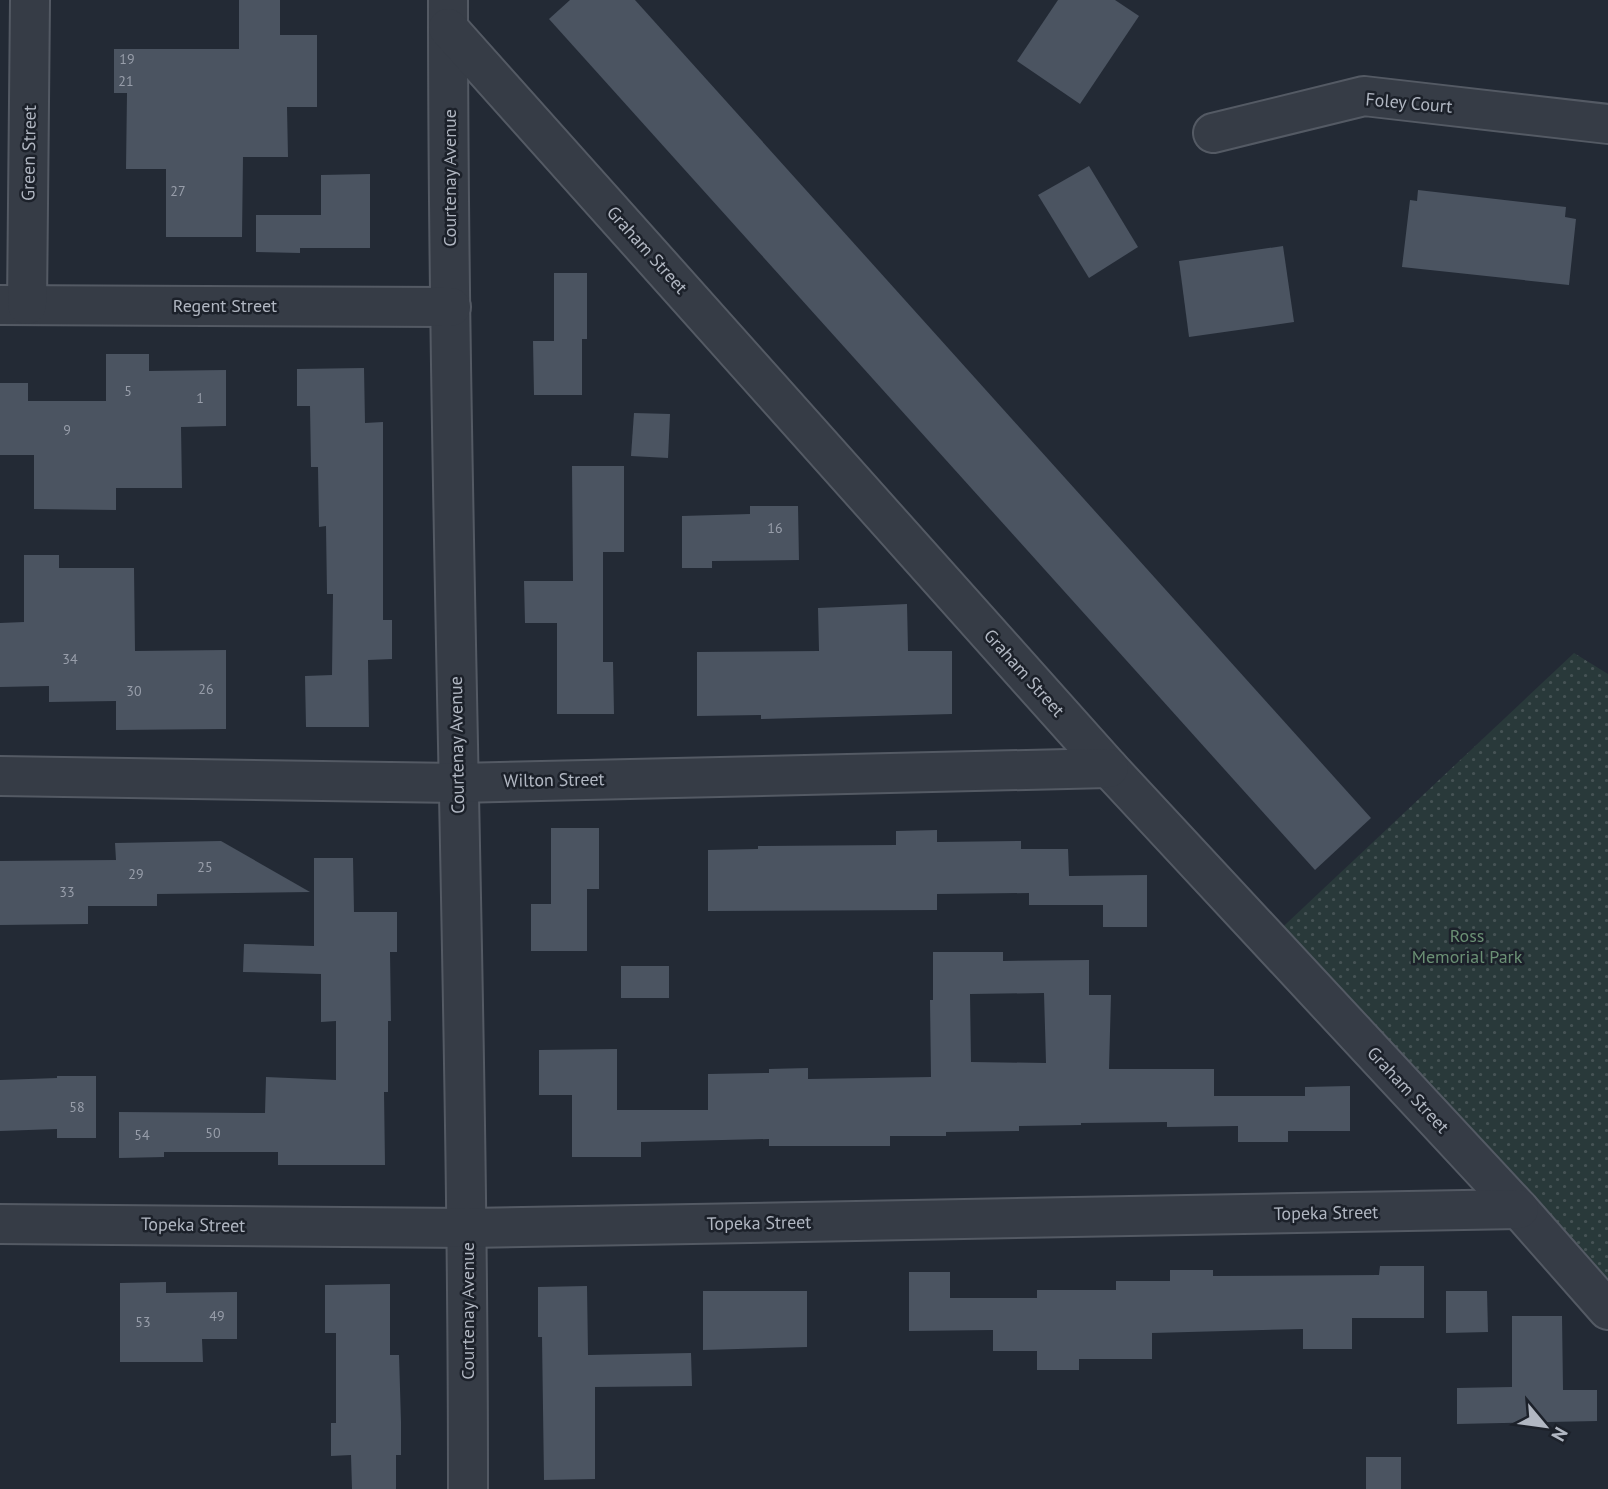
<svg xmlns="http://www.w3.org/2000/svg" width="1608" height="1489" font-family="'PT Sans',sans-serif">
<defs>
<pattern id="green-dots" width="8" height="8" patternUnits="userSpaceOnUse" patternTransform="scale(1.75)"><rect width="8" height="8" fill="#29393a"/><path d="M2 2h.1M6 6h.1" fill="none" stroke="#465355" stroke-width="1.8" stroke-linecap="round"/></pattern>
</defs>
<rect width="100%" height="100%" fill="#232a35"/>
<polygon fill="url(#green-dots)" points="1574,653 1608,674 1608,1310 1269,940"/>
<g fill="#4b5461" fill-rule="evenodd">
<polygon points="239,0 280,0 280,35 317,35 317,107 287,107 288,157 243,157 242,237 166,237 166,169 126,169 127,93 114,93 114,49 239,49"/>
<polygon points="570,0 635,0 1371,818 1315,870 549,19"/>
<polygon points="1058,0 1115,0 1139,16 1080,104 1017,61"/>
<polygon points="1089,166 1138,247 1089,278 1038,195"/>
<polygon points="370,174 370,248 300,248 300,253 256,252 256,215 321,215 321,175"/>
<polygon points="1418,190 1566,207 1565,217 1576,219 1569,285 1402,267 1410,200 1417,201"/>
<polygon points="1283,246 1294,322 1189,337 1179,261"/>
<polygon points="554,273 587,273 587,339 582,339 582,395 534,395 533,341 554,341"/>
<polygon points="106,354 149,354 149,371 226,370 226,426 181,427 182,488 116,488 116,510 34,509 34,455 0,455 0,383 28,383 28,401 106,401"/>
<polygon points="364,368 365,423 383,422 383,620 392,620 392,659 368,660 369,727 306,727 305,676 332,675 333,594 327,594 326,526 319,527 318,467 311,467 310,406 297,406 297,369"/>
<polygon points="634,413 670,414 668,458 631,456"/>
<polygon points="572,466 624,466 624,552 603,552 603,662 613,662 614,714 557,714 557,623 525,623 524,581 573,581"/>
<polygon points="750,506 798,506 799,560 712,561 712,568 682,568 682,516 750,514"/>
<polygon points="24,555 59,555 59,568 134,568 135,651 226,650 226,729 116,730 116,701 49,702 49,686 0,687 0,623 24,622"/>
<polygon points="907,604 908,651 952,651 952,714 799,718 761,719 761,715 697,716 697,652 819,651 818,608"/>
<polygon points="551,828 599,828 599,889 587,889 587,951 531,951 531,904 551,904"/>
<polygon points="937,830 937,842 1021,841 1021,849 1068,849 1069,876 1147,875 1147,927 1103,927 1103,905 1029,905 1029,893 937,894 937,910 708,911 708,850 758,849 758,846 896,845 896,831"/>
<polygon points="221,841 310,892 157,894 157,906 88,906 88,924 0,925 0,861 116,860 115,843"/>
<polygon points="314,858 353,858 354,912 397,912 397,952 390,952 391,1021 388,1021 388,1092 384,1092 385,1165 278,1165 278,1152 164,1152 164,1157 119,1158 119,1112 265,1113 266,1077 336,1080 336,1021 321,1022 321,974 243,972 244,944 314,946"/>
<path d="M933,952H1003V961L1089,960V995H1111L1109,1069H1214V1096H1305V1087L1350,1086V1131H1288V1142H1238V1126L1167,1127V1122L1081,1123V1125L1019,1126V1131L946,1132V1136H890V1146H769V1139L641,1142V1157H572V1095H539V1050L617,1049V1110H708V1074L769,1073V1069L808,1068V1079L931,1077L930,1000H933ZM1044,993L1046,1063L971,1062L970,994Z"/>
<rect x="621" y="966" width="48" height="32"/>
<polygon points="57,1076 96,1076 96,1138 57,1138 57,1129 0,1131 0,1080 57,1078"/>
<polygon points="1380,1266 1424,1266 1424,1318 1352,1318 1352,1349 1303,1349 1303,1329 1152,1333 1152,1359 1079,1359 1079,1370 1037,1370 1037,1351 993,1351 993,1330 909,1331 909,1272 950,1272 950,1298 1037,1298 1037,1290 1116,1290 1116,1281 1170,1281 1170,1270 1213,1270 1213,1276 1379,1275"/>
<polygon points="166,1282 166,1293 237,1292 237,1339 202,1339 203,1362 120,1362 120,1283"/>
<polygon points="390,1284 390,1355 399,1355 401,1422 401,1455 396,1455 396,1489 352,1489 351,1455 331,1456 331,1423 336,1423 336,1333 325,1333 325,1285"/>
<polygon points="587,1286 588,1355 691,1353 692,1386 595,1387 595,1479 544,1480 542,1337 538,1337 538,1287"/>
<polygon points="703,1291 807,1291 807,1347 703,1350"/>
<polygon points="1446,1291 1487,1291 1488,1332 1446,1333"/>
<polygon points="1512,1316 1562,1316 1563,1390 1597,1390 1597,1421 1457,1424 1457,1388 1512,1387"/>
<rect x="1366" y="1457" width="35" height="32"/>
</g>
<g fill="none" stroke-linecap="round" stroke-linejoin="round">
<defs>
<g id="minor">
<path d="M448,0C448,496 468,993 468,1489"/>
<polyline points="448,28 1109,768 1519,1209 1608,1310"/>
<polyline points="1213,133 1364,96 1608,124"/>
<polyline points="0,305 451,307"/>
<polyline points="27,305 30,0"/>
<polyline points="0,776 458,783 1109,768"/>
<polyline points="0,1224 468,1228 1519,1209"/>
</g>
</defs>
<use href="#minor" stroke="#545a64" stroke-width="42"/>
<use href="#minor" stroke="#363c46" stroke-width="38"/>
</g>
<g text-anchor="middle" stroke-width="5" stroke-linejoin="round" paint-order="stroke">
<g font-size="14" fill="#989eaa">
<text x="127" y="64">19</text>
<text x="126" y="86">21</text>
<text x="178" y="196">27</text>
<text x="128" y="396">5</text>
<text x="200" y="403">1</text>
<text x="67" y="435">9</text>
<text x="775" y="533">16</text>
<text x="70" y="664">34</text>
<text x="206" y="694">26</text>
<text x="134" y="696">30</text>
<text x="205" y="872">25</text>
<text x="136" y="879">29</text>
<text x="67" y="897">33</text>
<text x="77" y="1112">58</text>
<text x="213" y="1138">50</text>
<text x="142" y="1140">54</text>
<text x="217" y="1321">49</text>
<text x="143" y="1327">53</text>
</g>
<g font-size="18" fill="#b1b7c2" stroke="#1c212a">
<text transform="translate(1409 103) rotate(5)" y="6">Foley Court</text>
<text transform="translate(29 153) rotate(-89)" y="6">Green Street</text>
<text transform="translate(450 178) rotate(-90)" y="6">Courtenay Avenue</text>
<text transform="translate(647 250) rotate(48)" y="6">Graham Street</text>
<text x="225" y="312">Regent Street</text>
<text transform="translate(1024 673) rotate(48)" y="6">Graham Street</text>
<text transform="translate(457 745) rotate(-91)" y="6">Courtenay Avenue</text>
<text transform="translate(554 780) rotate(-1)" y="6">Wilton Street</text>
<text transform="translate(1408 1090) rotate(47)" y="6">Graham Street</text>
<text transform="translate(1326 1213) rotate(-1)" y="6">Topeka Street</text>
<text transform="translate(759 1223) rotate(-1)" y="6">Topeka Street</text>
<text transform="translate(193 1225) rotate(1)" y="6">Topeka Street</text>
<text transform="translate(468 1311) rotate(-90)" y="6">Courtenay Avenue</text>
</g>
<g font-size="18" fill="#6b9075" stroke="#1c212a">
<text x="1467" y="942">Ross<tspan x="1467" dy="21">Memorial Park</tspan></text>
</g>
</g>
<g transform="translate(1545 1426) rotate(119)" stroke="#1c212a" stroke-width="5" paint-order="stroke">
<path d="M0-5L12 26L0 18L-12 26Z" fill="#b1b7c2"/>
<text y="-10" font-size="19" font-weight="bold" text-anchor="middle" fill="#b1b7c2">N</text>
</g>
</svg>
